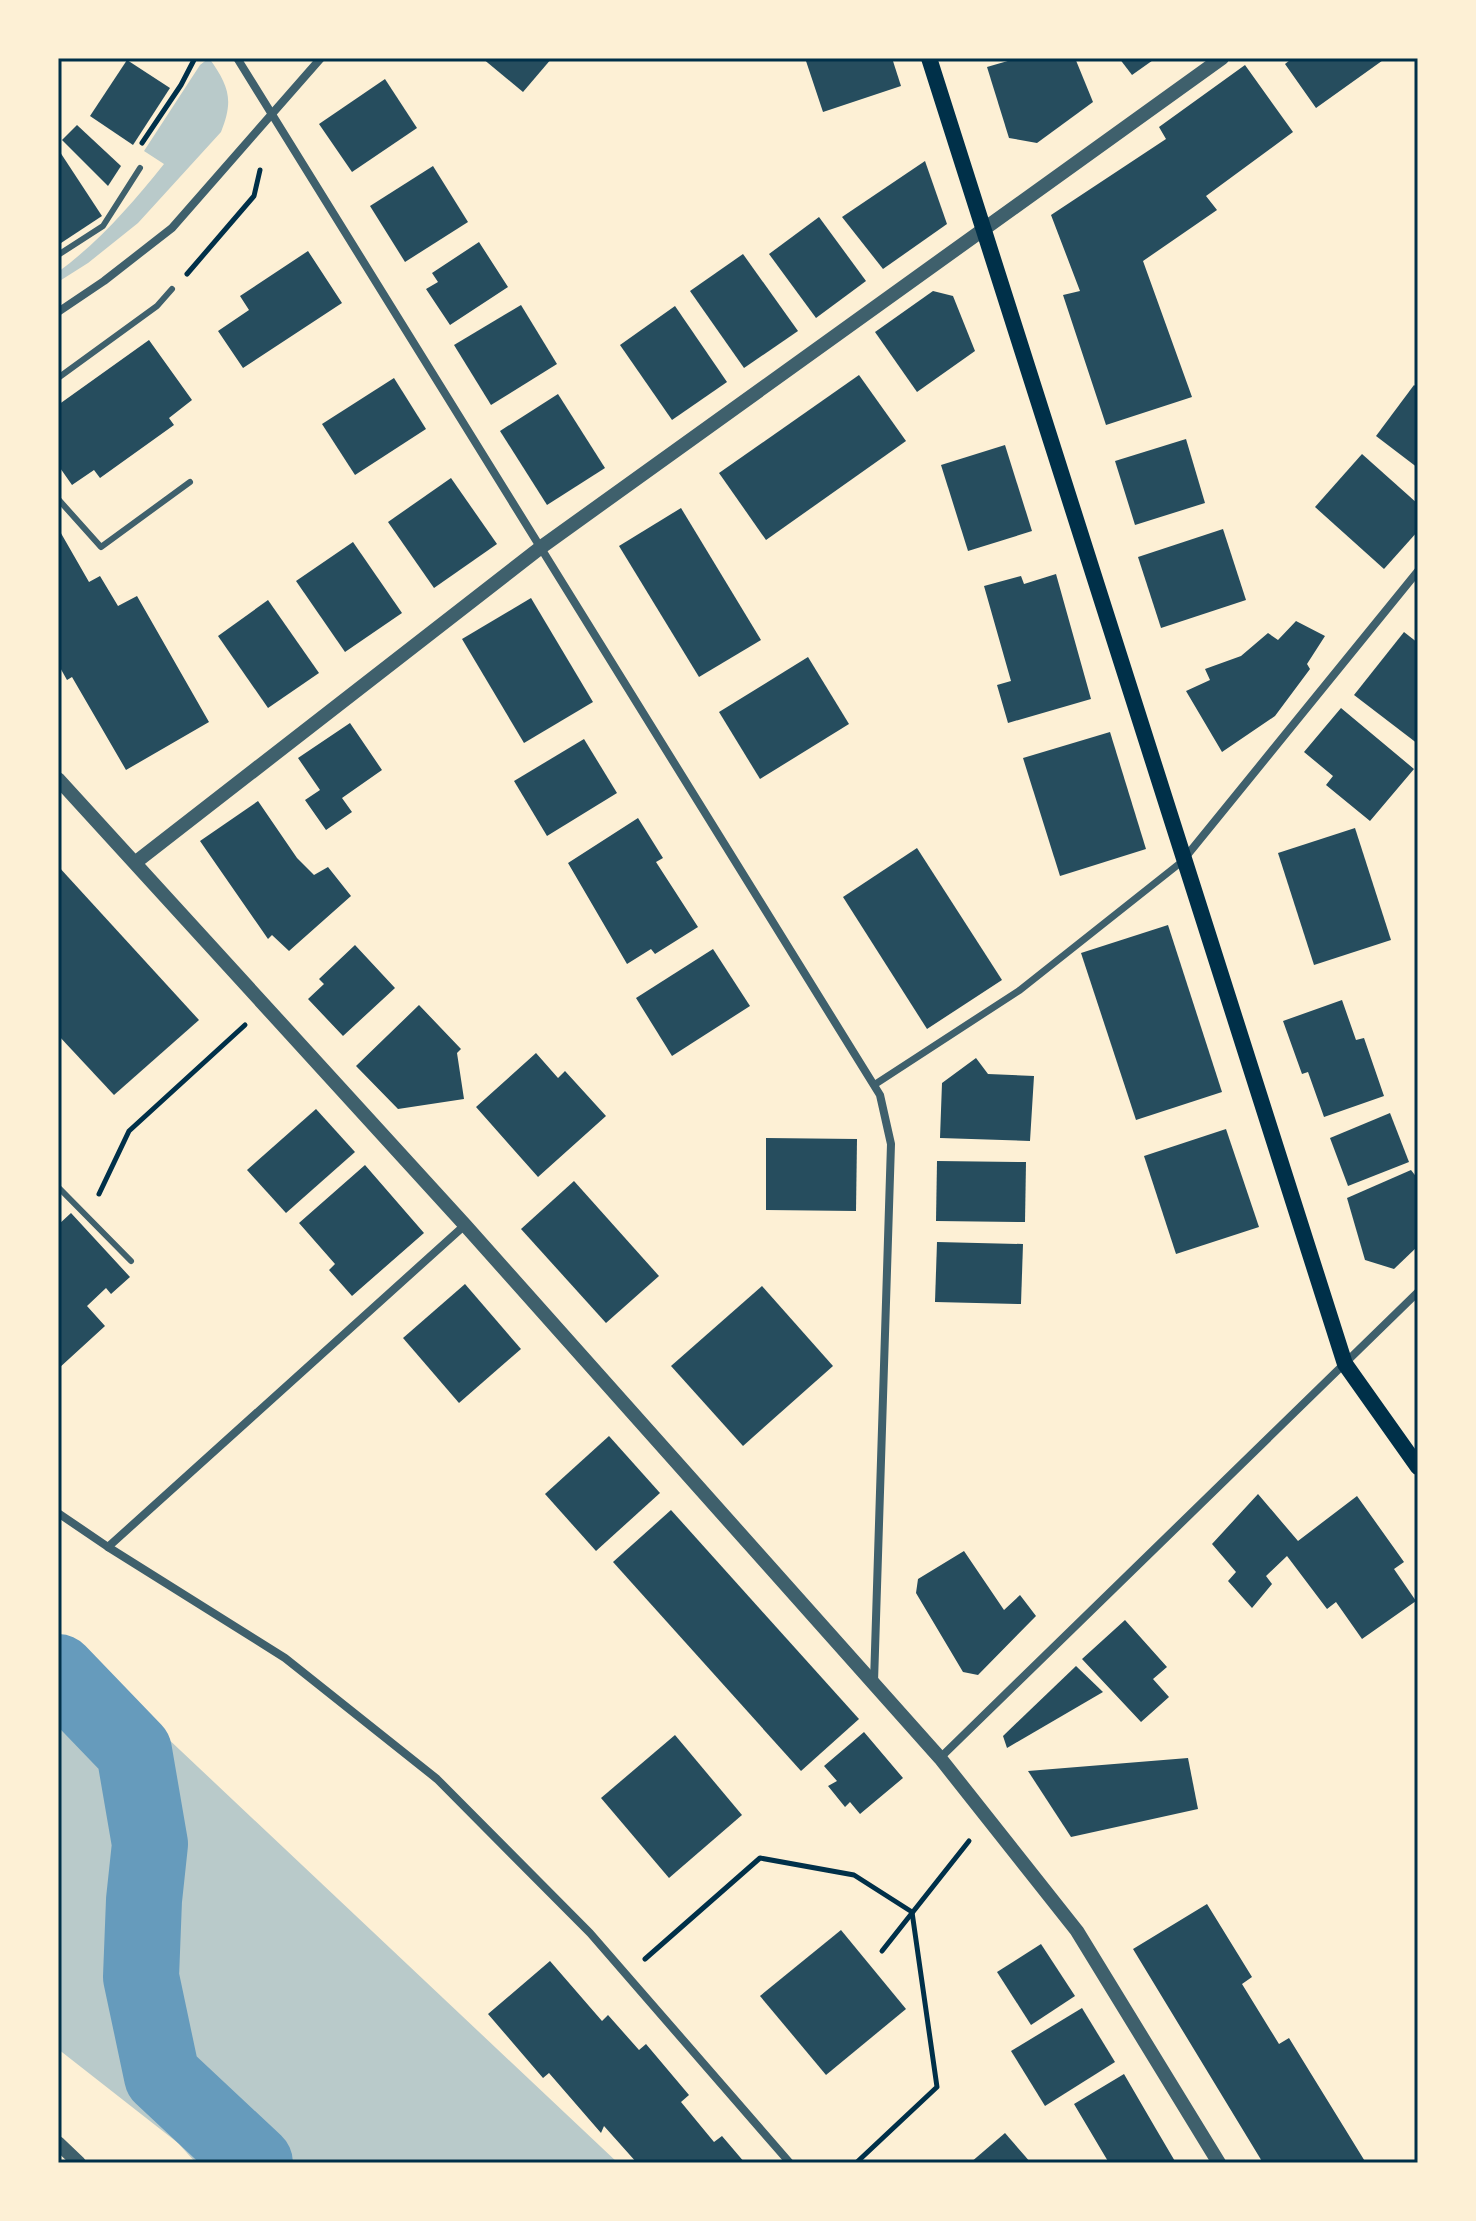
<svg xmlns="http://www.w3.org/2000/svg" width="1476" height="2221" font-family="'PT Serif',serif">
<rect width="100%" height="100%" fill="#fdf0d5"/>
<g fill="#b9caca">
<path d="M209,58C229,86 234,100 221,132L138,223L88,263L58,282V272C100,241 131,205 164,164L144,151L200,65Z"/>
<polygon points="58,1635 618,2163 196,2163 178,2143 58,2049"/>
</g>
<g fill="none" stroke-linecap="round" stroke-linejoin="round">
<polyline stroke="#669bbc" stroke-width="76" points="58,1672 134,1751 150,1844 144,1900 141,1977 162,2076 255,2163"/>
</g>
<g fill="#264d5e">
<polygon points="482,58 552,58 523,92"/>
<polygon points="805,58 892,58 901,86 823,112"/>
<polygon points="1018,58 1075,58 1093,102 1037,143 1009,138 987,67"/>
<polygon points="1119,58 1156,58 1132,75"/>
<polygon points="1289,58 1386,58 1316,108 1285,64 1290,60"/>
<polygon points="127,60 170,88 133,145 90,116"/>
<polygon points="1245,65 1293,132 1206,196 1217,210 1143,261 1192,397 1106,425 1063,295 1080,291 1051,215 1166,139 1159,127"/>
<polygon points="385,79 417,128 352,172 319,124"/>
<polygon points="77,125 121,166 108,186 62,140"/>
<polygon points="58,149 102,216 58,245"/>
<polygon points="925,161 947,224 883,269 842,217"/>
<polygon points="433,166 468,222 405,262 370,206"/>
<polygon points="819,217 866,281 816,318 769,254"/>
<polygon points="479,242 508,287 450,325 426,289 438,282 432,273"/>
<polygon points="308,251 342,303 243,368 218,331 249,310 240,296"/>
<polygon points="743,254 798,331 744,368 690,291"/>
<polygon points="933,291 953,296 975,351 917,392 875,332"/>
<polygon points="521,305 557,364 491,405 454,345"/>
<polygon points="675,306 727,382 672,420 620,345"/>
<polygon points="149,340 192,400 169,418 174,425 100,478 94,470 72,485 58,465 58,405"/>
<polygon points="859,375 906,441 766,540 719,473"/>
<polygon points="394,378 426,429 355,475 322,424"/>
<polygon points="1414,385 1418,388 1418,468 1376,436"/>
<polygon points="558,394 605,468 547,505 500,431"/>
<polygon points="1186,439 1205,503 1135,525 1115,461"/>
<polygon points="1005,445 1032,531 968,551 941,465"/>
<polygon points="1362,454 1418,504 1418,531 1384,569 1315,507"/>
<polygon points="451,478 497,544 434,588 388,522"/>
<polygon points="681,508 761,640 699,677 619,546"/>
<polygon points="58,528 89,582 100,576 118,606 137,596 209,722 126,770 72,677 67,680 58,664"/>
<polygon points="1223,529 1246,600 1161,628 1138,557"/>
<polygon points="353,542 402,613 345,652 296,581"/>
<polygon points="1056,574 1091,699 1008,723 997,685 1011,681 984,586 1021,576 1024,584"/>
<polygon points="531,598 593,702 524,743 462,639"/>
<polygon points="268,600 319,673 268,708 218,636"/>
<polygon points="1296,621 1325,636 1307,664 1310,669 1275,716 1222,752 1186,691 1210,680 1205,669 1241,656 1268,633 1278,640"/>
<polygon points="1404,632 1418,643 1418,744 1354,695"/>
<polygon points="808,657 849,724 760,779 719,712"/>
<polygon points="1341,708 1414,769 1370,821 1326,785 1333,776 1304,752"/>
<polygon points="350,723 382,770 342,798 352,812 326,830 305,800 320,790 298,758"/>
<polygon points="1110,732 1146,849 1060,876 1023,758"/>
<polygon points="584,739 617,793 547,836 514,781"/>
<polygon points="258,801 297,858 314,875 328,867 351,896 289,951 272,935 268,939 200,841"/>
<polygon points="638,818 663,858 656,862 698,927 655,954 651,949 627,964 568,863"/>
<polygon points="1355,828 1391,940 1314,965 1278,853"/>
<polygon points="917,848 1002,980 927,1029 843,897"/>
<polygon points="58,866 199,1020 114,1095 58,1035"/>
<polygon points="1168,925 1222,1092 1136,1120 1081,953"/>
<polygon points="355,945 395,988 343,1036 308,999 324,984 319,979"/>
<polygon points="713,949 750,1006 672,1056 636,998"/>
<polygon points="1342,1000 1356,1040 1364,1038 1384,1096 1324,1117 1308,1072 1302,1074 1283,1021"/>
<polygon points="419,1005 461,1049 457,1053 464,1099 398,1109 356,1066"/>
<polygon points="536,1053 558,1078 565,1071 606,1116 538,1177 476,1107"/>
<polygon points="976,1058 988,1074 1034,1076 1030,1141 940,1138 942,1083"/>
<polygon points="316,1109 355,1152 286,1213 247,1170"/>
<polygon points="1390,1113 1409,1162 1348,1186 1330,1138"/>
<polygon points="1226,1129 1259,1227 1176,1254 1144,1156"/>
<polygon points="766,1138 857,1139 856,1211 766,1210"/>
<polygon points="937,1161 1026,1162 1025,1222 936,1221"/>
<polygon points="365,1165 424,1233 352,1296 329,1270 335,1264 299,1223"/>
<polygon points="1411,1170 1418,1179 1418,1246 1394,1269 1365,1260 1347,1198"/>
<polygon points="574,1181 659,1276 606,1323 521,1229"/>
<polygon points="71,1213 130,1277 111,1294 106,1288 87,1306 105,1326 58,1369 58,1225"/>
<polygon points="937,1242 1023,1244 1021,1304 935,1302"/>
<polygon points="465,1284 521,1349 459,1403 403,1338"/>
<polygon points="762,1286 833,1366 743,1446 671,1366"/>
<polygon points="609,1436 660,1493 596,1551 545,1494"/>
<polygon points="1258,1494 1298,1541 1357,1496 1404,1562 1394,1569 1416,1601 1362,1639 1336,1602 1327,1609 1287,1556 1266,1576 1272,1584 1252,1608 1228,1581 1236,1572 1212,1544"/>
<polygon points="671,1510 859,1719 801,1771 613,1562"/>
<polygon points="964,1551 1004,1610 1020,1595 1036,1616 978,1675 963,1672 916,1593 918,1579"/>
<polygon points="1125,1620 1167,1667 1153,1679 1169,1697 1141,1722 1082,1659"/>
<polygon points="1076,1666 1103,1692 1007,1748 1003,1736"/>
<polygon points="864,1732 903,1778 860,1814 850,1802 845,1807 828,1786 837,1781 824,1766"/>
<polygon points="675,1735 742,1815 669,1878 601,1798"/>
<polygon points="1188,1758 1198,1809 1071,1837 1028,1771"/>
<polygon points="1207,1904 1252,1977 1242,1984 1279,2044 1289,2038 1366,2163 1263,2163 1133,1949"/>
<polygon points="841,1930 906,2009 826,2075 760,1996"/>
<polygon points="1041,1944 1075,1996 1031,2025 997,1972"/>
<polygon points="550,1961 602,2021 608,2015 639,2050 646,2044 689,2095 681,2102 714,2142 722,2136 745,2163 637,2163 604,2126 601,2133 549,2073 543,2078 488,2014"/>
<polygon points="1082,2008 1115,2062 1045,2106 1011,2051"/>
<polygon points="1124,2074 1156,2129 1176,2163 1109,2163 1074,2104"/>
<polygon points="1005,2133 1031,2163 970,2163"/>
</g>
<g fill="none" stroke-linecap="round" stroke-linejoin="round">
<g stroke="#003049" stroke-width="5">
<polyline points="142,143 181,85 195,58"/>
<polyline points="187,274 254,196 260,170"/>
<polyline points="99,1194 129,1131 245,1025"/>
<polyline points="882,1951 969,1841"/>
<polyline points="645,1959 760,1858 854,1875 912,1912 937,2087 856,2163"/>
</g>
<g stroke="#3f606c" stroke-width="6">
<polyline points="58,255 103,226 140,168"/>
<polyline points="58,378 157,306 172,289"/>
<polyline points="58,499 101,547 190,482"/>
<polyline points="58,1187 131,1261"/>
</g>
<polyline stroke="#3f606c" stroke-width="7" points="874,1085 1020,990 1184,860"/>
<g stroke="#3f606c" stroke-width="8">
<polyline points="237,58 880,1095 891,1144 874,1682"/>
<polyline points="58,312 104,281 172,228 321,58"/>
<polyline points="1184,859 1418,571"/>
<polyline points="58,1513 108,1547 285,1658 437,1779 590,1933 790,2163"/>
<polyline points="108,1547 465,1225"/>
<polyline points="940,1758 1418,1292"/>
</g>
<g stroke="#3f606c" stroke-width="14">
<polyline points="58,779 465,1225 940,1758 1077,1931 1219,2163"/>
<polyline points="136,862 540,548 1222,58"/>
<polyline points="58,2143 79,2163"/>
</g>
<polyline stroke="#003049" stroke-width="16" points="929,58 1345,1364 1418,1467"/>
</g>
<rect width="1476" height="2221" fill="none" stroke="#fdf0d5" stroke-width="120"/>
<rect x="60" y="60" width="1356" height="2101" fill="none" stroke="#003049" stroke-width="3"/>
</svg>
